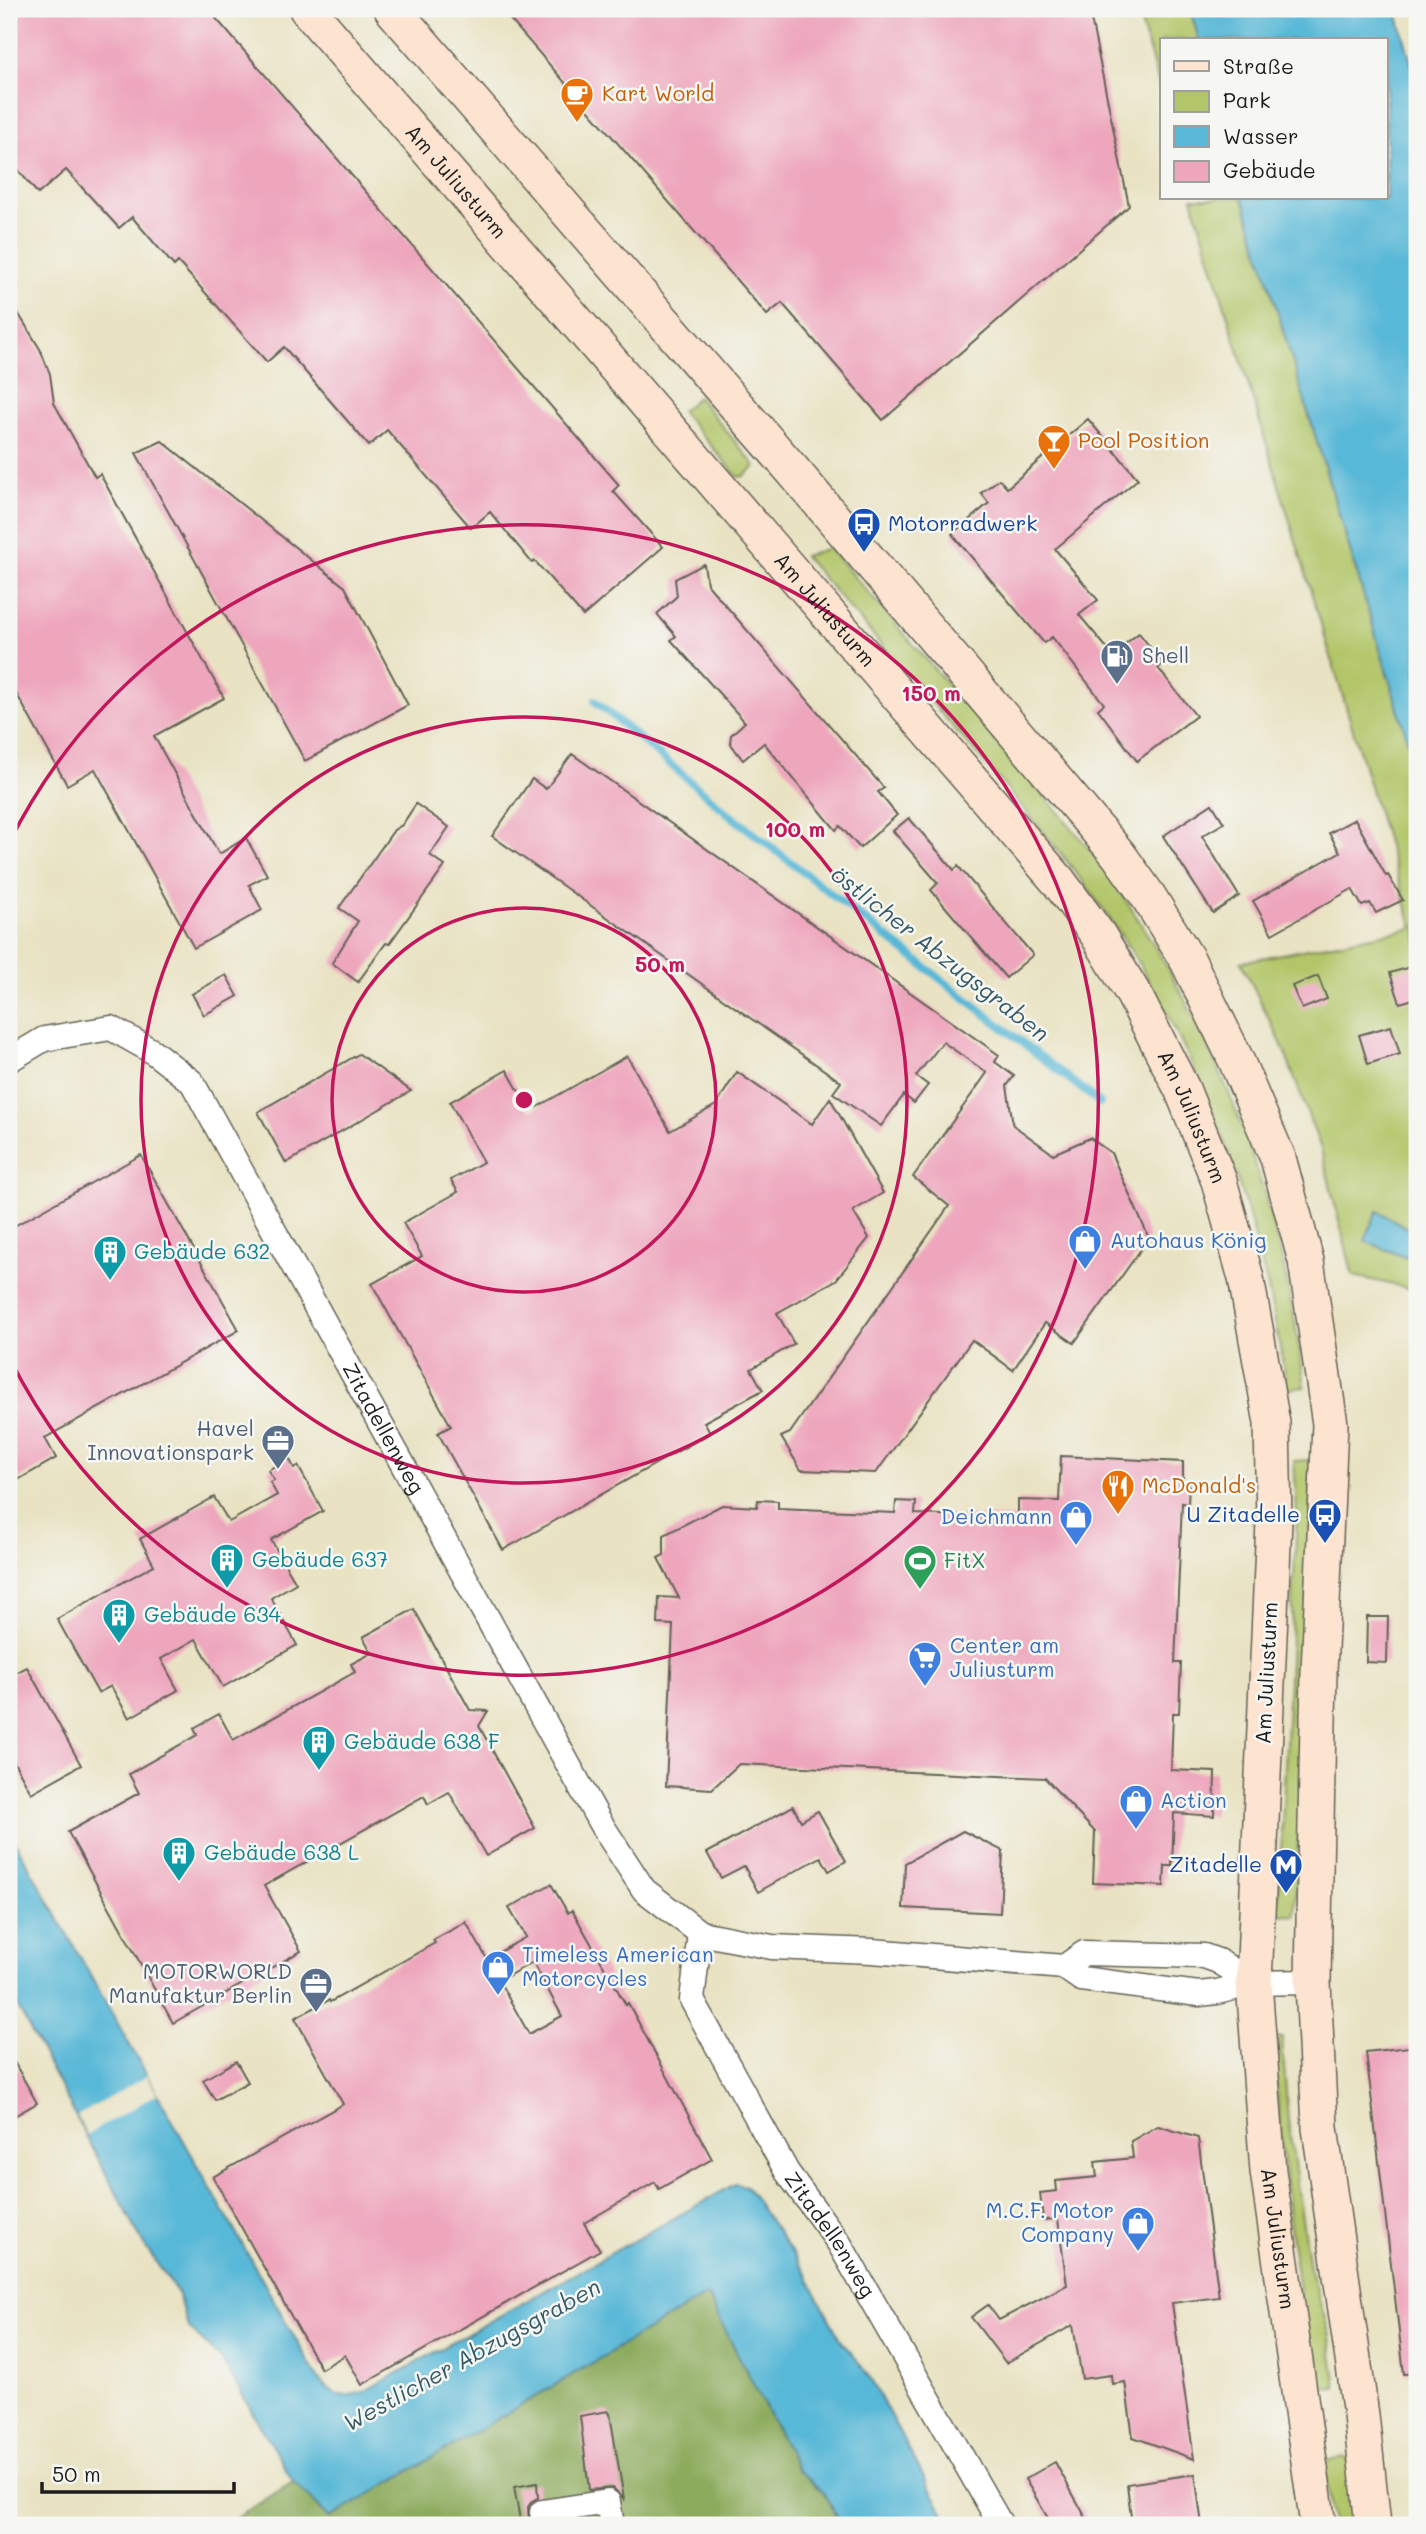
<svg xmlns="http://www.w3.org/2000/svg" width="1426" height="2534" font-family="Mali,sans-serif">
<rect width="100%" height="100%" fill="#f6f6f2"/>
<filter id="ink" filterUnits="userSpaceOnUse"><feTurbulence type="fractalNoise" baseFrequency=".0143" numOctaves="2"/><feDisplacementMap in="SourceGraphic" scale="14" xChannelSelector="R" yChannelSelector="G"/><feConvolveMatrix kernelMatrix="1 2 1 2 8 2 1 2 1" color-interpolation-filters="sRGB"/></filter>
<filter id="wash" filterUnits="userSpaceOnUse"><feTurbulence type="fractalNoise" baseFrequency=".00686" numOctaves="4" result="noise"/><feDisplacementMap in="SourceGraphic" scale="28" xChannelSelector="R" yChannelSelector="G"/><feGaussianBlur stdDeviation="1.57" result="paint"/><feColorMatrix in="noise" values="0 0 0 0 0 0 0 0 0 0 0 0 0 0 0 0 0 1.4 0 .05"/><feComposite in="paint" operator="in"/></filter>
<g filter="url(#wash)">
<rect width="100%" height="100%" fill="#e9e3c4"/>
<g fill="#b2c669" stroke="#677142" stroke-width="2">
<polygon points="1137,9 1190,9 1199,40 1162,40 1162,94"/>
<polygon points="1192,198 1243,198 1417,771 1417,1233 1377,1211 1365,1241 1417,1262 1417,1290 1353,1276 1321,1149 1282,1045 1241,962 1413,928"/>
<polygon points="698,397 753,463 755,467 744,476 738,477 681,411"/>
<path d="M829,548C887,614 945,681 1002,748C1041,793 1083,837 1117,887C1223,1043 1280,1199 1305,1387L1287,1389C1264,1235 1215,1087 1133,954C1087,881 1031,816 974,751C917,686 861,621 804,556Z"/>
<polygon points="1311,1460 1311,1512 1295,1916 1278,1914 1297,1513 1294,1461"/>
<polygon points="1282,2038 1288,2120 1309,2268 1329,2332 1337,2388 1313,2389 1289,2219 1272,2039"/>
<polygon points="1347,2458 1357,2525 1333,2525 1323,2461"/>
</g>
<polygon fill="#8dab5d" stroke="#54643c" stroke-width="2" points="707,2295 798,2470 823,2492 842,2525 225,2525 293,2482 330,2518"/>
<g fill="#59b8d7" stroke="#3a6a7a" stroke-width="2">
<polygon points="1190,9 1396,9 1417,83 1417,771 1243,198 1386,198 1386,40 1199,40"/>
<polygon points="1377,1211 1417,1233 1417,1262 1365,1241"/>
<path d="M9,1831L317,2377C333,2397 339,2399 364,2392L735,2184L746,2186L805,2272L842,2343L852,2353L871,2380L950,2525H842L823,2492L798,2470L707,2295L330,2518L293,2482L222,2360L188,2327L177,2292L144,2245L9,1990Z"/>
</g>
<polygon fill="#e9e3c4" points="147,2076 157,2094 87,2135 77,2116"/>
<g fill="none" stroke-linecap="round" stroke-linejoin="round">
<polyline stroke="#59b8d7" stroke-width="8" points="595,701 730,815 1100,1103"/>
</g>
<g id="blocks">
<g fill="#eea6bd" fill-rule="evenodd">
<polygon points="9,9 208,9 619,485 613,491 663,547 583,616 535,561 532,563 490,512 471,528 387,430 369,446 284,347 267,362 178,262 174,266 132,217 119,228 66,170 38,194 9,159"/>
<polygon points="501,9 1089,9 1129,206 883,420 782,303 767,315"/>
<polygon points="9,298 40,349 50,374 54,403 95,477 100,474 224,698 154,736 219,854 246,838 267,875 249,885 262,910 194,948 95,769 67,785 9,680"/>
<polygon points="1088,419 1138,479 1055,549 1098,600 1079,615 1112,654 1139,633 1163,664 1158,668 1196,716 1137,761 1098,709 1104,704 1052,637 1044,643 952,534 989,503 981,493 999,479 1007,488"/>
<polygon points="162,441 345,587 408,705 305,761 136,453"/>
<polygon points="704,564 707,584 884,788 878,792 897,815 860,848 840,826 836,830 764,743 743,760 730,743 731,735 745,722 671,640 676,636 657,614 677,596 675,579"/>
<polygon points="572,754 999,1055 995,1062 1014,1076 1007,1086 1013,1125 1053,1154 1090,1138 1111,1153 1149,1238 1074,1343 1045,1323 1013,1370 972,1340 876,1473 801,1470 781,1437 790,1433 949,1206 913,1177 987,1073 943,1042 916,1076 928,1085 914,1103 904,1095 881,1126 833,1093 841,1082 492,836 532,779 546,789"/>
<polygon points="416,804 449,827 430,855 445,866 389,944 386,943 358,982 332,963 358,921 339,908 394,830 402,825"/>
<polygon points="1212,804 1224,823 1202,836 1239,896 1213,913 1163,836"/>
<polygon points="909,818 954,870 958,866 1033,955 1006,978 931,890 938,883 893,831"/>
<polygon points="1355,819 1386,876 1388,875 1403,900 1376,913 1370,903 1362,906 1352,889 1272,934 1253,901 1340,852 1329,833"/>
<polygon points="1417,965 1417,998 1400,1003 1390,973"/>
<polygon points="226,975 238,996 204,1015 192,994"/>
<polygon points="1318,976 1327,999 1302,1009 1292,986"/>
<polygon points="1391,1026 1400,1054 1368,1064 1359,1035"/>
<polygon points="359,1054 411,1091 286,1163 258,1112"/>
<polygon points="627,1056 670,1131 716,1105 737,1072 812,1124 830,1098 883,1193 853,1211 869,1238 836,1280 777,1313 794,1344 751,1369 763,1390 704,1422 710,1433 503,1550 438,1433 451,1426 372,1284 422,1256 403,1223 458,1192 451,1180 483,1162 450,1102 507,1070 530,1111"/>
<polygon points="141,1155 239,1330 45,1438 56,1458 9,1485 9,1229"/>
<polygon points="1061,1456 1183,1462 1183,1482 1189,1483 1188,1504 1182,1503 1175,1663 1181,1663 1179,1713 1173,1713 1171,1770 1215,1772 1214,1816 1174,1813 1172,1866 1165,1866 1164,1886 1093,1883 1095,1832 1045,1778 739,1764 712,1789 666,1786 673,1625 658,1624 659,1597 679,1598 658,1558 664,1555 664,1535 722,1505 757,1507 758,1500 778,1501 778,1508 895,1513 896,1501 916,1502 915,1514 1018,1518 1018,1500 1059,1501"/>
<polygon points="289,1458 294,1468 298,1466 323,1511 271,1540 296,1583 271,1598 297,1645 223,1687 196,1639 161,1659 178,1690 129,1718 111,1686 98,1693 57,1619 154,1565 140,1539 214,1497 229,1522 277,1495 270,1482 274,1480 268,1470"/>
<polygon points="414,1609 470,1710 488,1711 479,1726 535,1828 486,1856 449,1792 428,1804 424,1796 264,1886 301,1951 173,2023 68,1832 139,1793 129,1774 197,1735 194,1728 219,1714 233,1740 355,1672 351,1664 372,1653 363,1637"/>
<polygon points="1367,1617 1388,1617 1387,1663 1366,1662"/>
<polygon points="27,1667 81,1765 31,1793 9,1753 9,1676"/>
<polygon points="793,1806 801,1821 818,1811 846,1861 829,1871 821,1857 758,1892 744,1866 721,1878 707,1853"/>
<polygon points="963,1831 1003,1851 1000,1913 903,1908 905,1863"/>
<path d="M551,1884L568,1913L572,1910L626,2005L628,2003L712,2159L659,2189L655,2182L584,2223L600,2250L362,2385L345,2355L321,2369L213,2177L343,2104L295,2018L329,2000L330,2002L435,1943L433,1940L466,1922L487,1959L526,1937L509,1908ZM533,1962L562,2016L529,2034L499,1981Z"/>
<polygon points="1417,2046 1417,2373 1404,2374 1366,2052"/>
<polygon points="9,2053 37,2103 9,2119"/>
<polygon points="236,2061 248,2082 215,2100 203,2080"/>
<polygon points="1158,2126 1198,2138 1219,2297 1172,2303 1194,2459 1133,2437 1125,2382 1112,2384 1111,2375 1082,2379 1073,2325 1006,2363 971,2317 988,2305 999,2320 1067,2285 1058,2219 1043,2220 1040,2193 1057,2191 1056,2181 1097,2177 1095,2162 1133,2158 1131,2141"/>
<polygon points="608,2411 610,2414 624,2499 613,2488 589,2490 580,2416"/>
<polygon points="1055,2462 1090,2525 1052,2525 1025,2479"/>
<polygon points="1195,2474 1202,2525 1132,2525 1127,2484"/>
<polygon points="537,2483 538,2498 532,2501 528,2507 529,2525 521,2525 514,2487"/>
</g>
</g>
</g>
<g filter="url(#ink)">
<use href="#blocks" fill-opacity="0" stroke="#646257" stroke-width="2"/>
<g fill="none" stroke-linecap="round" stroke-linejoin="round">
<defs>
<g id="street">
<path id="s1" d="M9,1060L44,1039L111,1028L152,1051L192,1082L601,1824L644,1890L700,1933L772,1947L872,1951L1064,1967L1081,1979L1199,1994L1217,1992L1254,1983L1313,1982"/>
<path id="s2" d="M700,1933L692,2000L787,2172L839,2243L1001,2525"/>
<polyline points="1064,1967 1084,1953 1204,1956 1218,1961 1254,1983"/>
<polyline points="544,2525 542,2512 608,2502 612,2525"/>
</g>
<g id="secondary">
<path id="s3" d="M307,9L1059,882L1098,935L1134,995L1182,1089L1219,1181L1246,1278L1272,1423L1274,1521L1254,1983L1268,2171L1318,2525"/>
<polyline points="392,9 794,472 1118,854 1148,896 1188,961 1236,1060 1278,1158 1306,1261 1330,1424 1319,1672 1314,1923 1313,1982 1320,2128 1361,2415 1373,2525"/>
</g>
</defs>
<use href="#street" stroke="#646257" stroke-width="27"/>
<use href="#secondary" stroke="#646257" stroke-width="38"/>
<use href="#street" stroke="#fff" stroke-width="24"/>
<use href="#secondary" stroke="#fde4d1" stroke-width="35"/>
</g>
</g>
<g fill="none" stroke="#c2185b" stroke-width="3.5">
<circle cx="524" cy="1100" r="192"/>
<circle cx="524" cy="1100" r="383"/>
<path d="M9 843A575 575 0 1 1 9 1357"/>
</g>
<defs>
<symbol id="cafe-pin" viewBox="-11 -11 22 30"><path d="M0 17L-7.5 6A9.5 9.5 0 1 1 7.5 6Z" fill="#e8710a" stroke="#f6f6f2"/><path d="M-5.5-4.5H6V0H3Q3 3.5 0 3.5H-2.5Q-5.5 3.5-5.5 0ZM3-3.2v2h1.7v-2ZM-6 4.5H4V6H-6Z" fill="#fff"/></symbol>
<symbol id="bar-pin" viewBox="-11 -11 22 30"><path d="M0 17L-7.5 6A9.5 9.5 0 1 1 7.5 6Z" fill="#e8710a" stroke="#f6f6f2"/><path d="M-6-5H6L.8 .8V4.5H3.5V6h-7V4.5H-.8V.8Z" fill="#fff"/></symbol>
<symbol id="bus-pin" viewBox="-11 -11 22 30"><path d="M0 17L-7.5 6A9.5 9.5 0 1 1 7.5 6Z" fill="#1a4fb4" stroke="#f6f6f2"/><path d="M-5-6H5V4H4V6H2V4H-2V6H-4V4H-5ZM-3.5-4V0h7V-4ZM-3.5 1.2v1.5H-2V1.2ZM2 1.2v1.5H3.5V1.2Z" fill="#fff"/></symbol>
<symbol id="fuel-pin" viewBox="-11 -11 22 30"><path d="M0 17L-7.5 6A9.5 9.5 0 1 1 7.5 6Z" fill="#5c6f8a" stroke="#f6f6f2"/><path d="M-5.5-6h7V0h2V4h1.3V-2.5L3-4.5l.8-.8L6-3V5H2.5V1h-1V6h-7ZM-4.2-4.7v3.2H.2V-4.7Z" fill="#fff"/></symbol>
<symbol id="shop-pin" viewBox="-11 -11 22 30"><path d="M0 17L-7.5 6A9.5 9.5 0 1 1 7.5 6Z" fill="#3f7fe0" stroke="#f6f6f2"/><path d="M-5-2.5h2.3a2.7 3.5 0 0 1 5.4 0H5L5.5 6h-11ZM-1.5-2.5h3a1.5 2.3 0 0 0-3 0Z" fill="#fff"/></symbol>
<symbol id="building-pin" viewBox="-11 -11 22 30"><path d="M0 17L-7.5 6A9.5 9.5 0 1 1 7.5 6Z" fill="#0f9aa8" stroke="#f6f6f2"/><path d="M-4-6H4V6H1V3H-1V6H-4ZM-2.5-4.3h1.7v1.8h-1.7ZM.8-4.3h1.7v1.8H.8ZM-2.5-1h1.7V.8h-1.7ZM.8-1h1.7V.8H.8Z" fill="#fff"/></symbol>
<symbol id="office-pin" viewBox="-11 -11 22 30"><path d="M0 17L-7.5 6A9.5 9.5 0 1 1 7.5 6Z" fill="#5c6f8a" stroke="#f6f6f2"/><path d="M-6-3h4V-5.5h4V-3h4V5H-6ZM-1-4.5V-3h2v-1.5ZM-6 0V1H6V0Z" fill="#fff"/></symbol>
<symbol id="restaurant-pin" viewBox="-11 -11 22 30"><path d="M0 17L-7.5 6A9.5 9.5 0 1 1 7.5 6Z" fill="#e8710a" stroke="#f6f6f2"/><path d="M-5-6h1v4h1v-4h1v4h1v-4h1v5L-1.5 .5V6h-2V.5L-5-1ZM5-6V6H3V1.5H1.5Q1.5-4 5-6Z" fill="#fff"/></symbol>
<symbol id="stadium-pin" viewBox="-11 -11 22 30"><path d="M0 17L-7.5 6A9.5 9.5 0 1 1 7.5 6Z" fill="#2e9e5b" stroke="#f6f6f2"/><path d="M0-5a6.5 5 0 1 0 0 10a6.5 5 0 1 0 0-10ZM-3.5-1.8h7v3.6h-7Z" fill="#fff"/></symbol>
<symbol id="supermarket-pin" viewBox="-11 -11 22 30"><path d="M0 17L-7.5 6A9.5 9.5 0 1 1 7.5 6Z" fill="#3f7fe0" stroke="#f6f6f2"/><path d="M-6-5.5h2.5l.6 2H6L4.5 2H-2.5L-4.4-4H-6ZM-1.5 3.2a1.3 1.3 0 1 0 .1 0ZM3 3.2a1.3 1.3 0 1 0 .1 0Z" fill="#fff"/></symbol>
<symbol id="metro-pin" viewBox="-11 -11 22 30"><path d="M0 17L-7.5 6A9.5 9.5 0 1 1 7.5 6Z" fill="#1a4fb4" stroke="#f6f6f2"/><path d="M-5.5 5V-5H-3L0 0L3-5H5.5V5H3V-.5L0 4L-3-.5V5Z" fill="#fff"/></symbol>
</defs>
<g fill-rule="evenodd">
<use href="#cafe-pin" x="558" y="75" width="38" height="52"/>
<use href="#bar-pin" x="1035" y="422" width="38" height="52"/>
<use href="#bus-pin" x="845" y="505" width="38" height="52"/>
<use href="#fuel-pin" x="1098" y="637" width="38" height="52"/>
<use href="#shop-pin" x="1066" y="1222" width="38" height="52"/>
<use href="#building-pin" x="91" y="1233" width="38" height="52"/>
<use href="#office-pin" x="259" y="1422" width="38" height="52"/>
<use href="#restaurant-pin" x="1099" y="1467" width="38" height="52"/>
<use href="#bus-pin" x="1306" y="1496" width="38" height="52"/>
<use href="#shop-pin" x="1057" y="1498" width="38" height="52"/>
<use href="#building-pin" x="208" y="1541" width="38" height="52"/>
<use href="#stadium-pin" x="901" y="1542" width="38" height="52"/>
<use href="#building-pin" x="100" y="1596" width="38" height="52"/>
<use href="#supermarket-pin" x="906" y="1639" width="38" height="52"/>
<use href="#building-pin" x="300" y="1723" width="38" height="52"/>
<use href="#shop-pin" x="1117" y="1782" width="38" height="52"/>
<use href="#building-pin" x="160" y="1834" width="38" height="52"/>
<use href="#metro-pin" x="1267" y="1846" width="38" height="52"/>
<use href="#shop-pin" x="479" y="1948" width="38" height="52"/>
<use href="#office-pin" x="297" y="1965" width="38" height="52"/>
<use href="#shop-pin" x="1119" y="2204" width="38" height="52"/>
</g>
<g text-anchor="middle" stroke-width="5" stroke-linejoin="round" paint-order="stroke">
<g font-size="21" fill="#c56008" stroke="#f6f6f2" text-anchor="start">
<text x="602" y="101">Kart World</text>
<text x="1078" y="448">Pool Position</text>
<text x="1142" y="1493">McDonald's</text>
</g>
<g font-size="21" fill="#1c1c1c" stroke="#f6f6f2">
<text dy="7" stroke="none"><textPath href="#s3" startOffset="228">Am Juliusturm</textPath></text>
<text dy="7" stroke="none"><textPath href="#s3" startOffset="793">Am Juliusturm</textPath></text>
<text dy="7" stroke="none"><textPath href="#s3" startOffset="1423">Am Juliusturm</textPath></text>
<text dy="7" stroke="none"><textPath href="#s1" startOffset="602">Zitadellenweg</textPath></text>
<text transform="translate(1267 1673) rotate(-87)" y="7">Am Juliusturm</text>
<text dy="7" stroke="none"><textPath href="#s2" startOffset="340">Zitadellenweg</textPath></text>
<text dy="7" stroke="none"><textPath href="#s3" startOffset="2558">Am Juliusturm</textPath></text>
</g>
<g font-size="21" fill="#164399" stroke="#f6f6f2" text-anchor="end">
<text x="888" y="531" text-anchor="start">Motorradwerk</text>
<text x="1300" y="1522">U Zitadelle</text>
<text x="1262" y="1872">Zitadelle</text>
</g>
<g font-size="21" fill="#4e5e75" stroke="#f6f6f2" text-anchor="end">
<text x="1142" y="663" text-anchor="start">Shell</text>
<text x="254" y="1436">Havel<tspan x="254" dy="24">Innovationspark</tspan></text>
<text x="292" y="1979">MOTORWORLD<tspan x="292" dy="24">Manufaktur Berlin</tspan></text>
</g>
<g font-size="21" fill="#366cbe" stroke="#f6f6f2" text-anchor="start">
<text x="1110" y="1248">Autohaus König</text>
<text x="1052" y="1524" text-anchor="end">Deichmann</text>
<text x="950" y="1653">Center am<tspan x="950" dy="24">Juliusturm</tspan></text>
<text x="1160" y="1808">Action</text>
<text x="522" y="1962">Timeless American<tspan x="522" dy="24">Motorcycles</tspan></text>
<text x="1114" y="2218" text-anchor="end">M.C.F. Motor<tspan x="1114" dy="24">Company</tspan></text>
</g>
<g font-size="21" fill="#0d838f" stroke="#f6f6f2" text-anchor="start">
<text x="134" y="1259">Gebäude 632</text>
<text x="252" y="1567">Gebäude 637</text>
<text x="144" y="1622">Gebäude 634</text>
<text x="344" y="1749">Gebäude 638 F</text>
<text x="204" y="1860">Gebäude 638 L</text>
</g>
<g font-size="21" fill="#27864d" stroke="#f6f6f2" text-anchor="start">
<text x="944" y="1568">FitX</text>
</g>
<g font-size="23" font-style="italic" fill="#345a67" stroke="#f6f6f2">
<text transform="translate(940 954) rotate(38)" y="8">östlicher Abzugsgraben</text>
<text transform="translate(472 2355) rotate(-29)" y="8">Westlicher Abzugsgraben</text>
</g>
</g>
<circle cx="524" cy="1100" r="10" fill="#c2185b" stroke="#f6f6f2" stroke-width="3.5"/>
<g font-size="21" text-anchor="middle" font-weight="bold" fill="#c2185b" stroke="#f6f6f2" stroke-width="5" stroke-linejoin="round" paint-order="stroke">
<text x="931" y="701">150 m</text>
<text x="795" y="837">100 m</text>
<text x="660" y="972">50 m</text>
</g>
<rect width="1426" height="2534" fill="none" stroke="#f6f6f2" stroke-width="35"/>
<rect x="1160" y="38" width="228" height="161" fill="#f6f6f2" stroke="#9f9f9c" stroke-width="2"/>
<rect x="1174" y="61" width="35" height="10" fill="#fde4d1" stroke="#9f9f9c" stroke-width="2"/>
<text x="1223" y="74" font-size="21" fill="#1c1c1c">Straße</text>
<rect x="1174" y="91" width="35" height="21" fill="#b2c669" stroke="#9f9f9c" stroke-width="2"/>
<text x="1223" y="108" font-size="21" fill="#1c1c1c">Park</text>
<rect x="1174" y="126" width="35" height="21" fill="#59b8d7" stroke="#9f9f9c" stroke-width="2"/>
<text x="1223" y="144" font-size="21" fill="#1c1c1c">Wasser</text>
<rect x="1174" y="161" width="35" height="21" fill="#eea6bd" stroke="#9f9f9c" stroke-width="2"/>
<text x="1223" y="178" font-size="21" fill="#1c1c1c">Gebäude</text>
<path d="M42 2482v10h192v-10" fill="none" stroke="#1c1c1c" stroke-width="3.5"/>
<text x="52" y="2482" font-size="21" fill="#1c1c1c" stroke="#f6f6f2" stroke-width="5" paint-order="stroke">50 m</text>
</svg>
